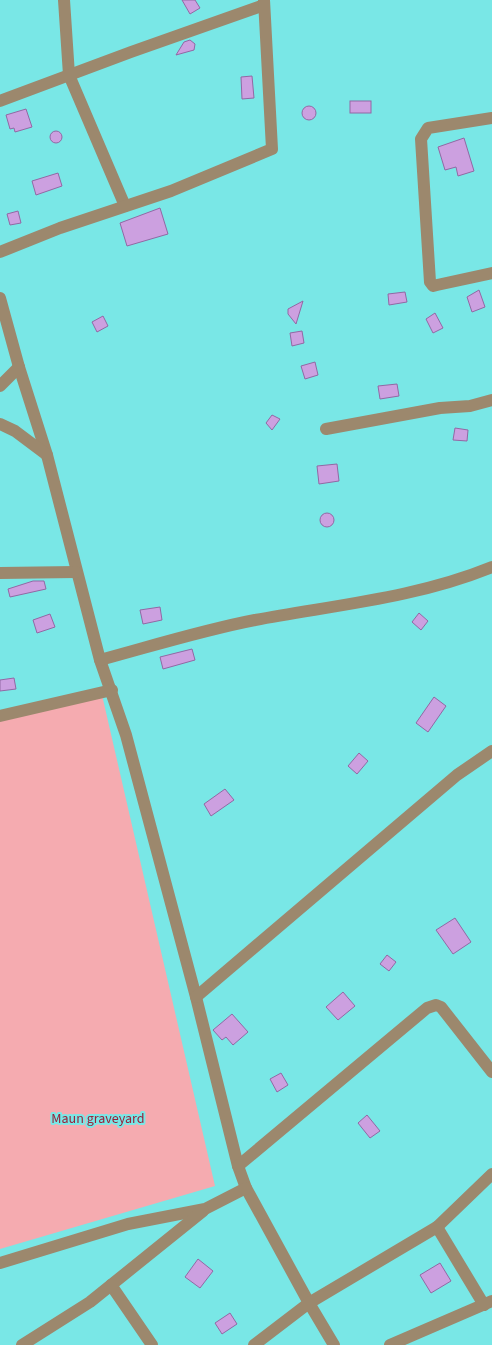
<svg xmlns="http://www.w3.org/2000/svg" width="492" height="1345" font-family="'Source Sans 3',sans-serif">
<rect width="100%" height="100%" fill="#79e7e6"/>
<polygon fill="#f5abb0" points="102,695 215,1186 0,1249 0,720"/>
<g fill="#cca0e0" stroke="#9268a4">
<polygon points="182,0 195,0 200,8 190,14"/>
<polygon points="190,40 195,44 194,50 176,55 184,42"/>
<polygon points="252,76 254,98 242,99 241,77"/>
<rect x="350" y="101" width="21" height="12"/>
<circle cx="309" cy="113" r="7"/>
<polygon points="26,109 32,127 15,132 14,128 10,129 6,115"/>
<circle cx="56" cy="137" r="6"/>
<polygon points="464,138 474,171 458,176 456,167 445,170 438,147"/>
<polygon points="58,173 62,186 36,195 32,181"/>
<polygon points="160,208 168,234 127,246 120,223"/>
<polygon points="18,211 21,223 10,225 7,214"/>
<polygon points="479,290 485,307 472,312 467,297"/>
<polygon points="405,292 407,302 389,305 388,294"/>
<polygon points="303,301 296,324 288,314 288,309"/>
<polygon points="435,313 443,328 433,333 426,319"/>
<polygon points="103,316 108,326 97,332 92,322"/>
<polygon points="302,331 304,343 292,346 290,333"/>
<polygon points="315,362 318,375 305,379 301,366"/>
<polygon points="397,384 399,396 380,399 378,386"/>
<polygon points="272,415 280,419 272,430 266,423"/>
<polygon points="455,428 468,430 467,441 453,440"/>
<polygon points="337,464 339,481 319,484 317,466"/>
<circle cx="327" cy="520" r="7"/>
<polygon points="33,581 44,581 46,589 10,597 8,589"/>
<polygon points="160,607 162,620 143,624 140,610"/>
<polygon points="419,613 428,621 421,630 412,622"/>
<polygon points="50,614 55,627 37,633 33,620"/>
<polygon points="192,649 195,660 163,669 160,657"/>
<polygon points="14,678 16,689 0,691 0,680"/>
<polygon points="434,697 446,706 428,732 416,723"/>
<polygon points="359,753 368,761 357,774 348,766"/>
<polygon points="225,789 234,800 211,816 204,804"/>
<polygon points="455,918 471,942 453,954 436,930"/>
<polygon points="387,955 396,962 389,971 380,964"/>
<polygon points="343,992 355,1006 338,1020 326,1007"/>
<polygon points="232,1014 248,1032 233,1045 226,1037 222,1040 213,1030"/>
<polygon points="281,1073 288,1085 277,1092 270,1079"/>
<polygon points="367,1115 380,1131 370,1138 358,1123"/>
<polygon points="198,1259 213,1271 200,1288 185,1277"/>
<polygon points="440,1263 451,1281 431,1293 420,1275"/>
<polygon points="230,1313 237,1324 222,1334 215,1323"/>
</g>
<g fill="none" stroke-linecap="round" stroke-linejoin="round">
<g stroke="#9c886d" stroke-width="12">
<polyline points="64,0 69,75 125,206"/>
<polyline points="0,101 131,52 264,5"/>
<polyline points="492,118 428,128 421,139 430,282 433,286 437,285 492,273"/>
<polyline points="0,252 60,228 171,191 272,149 264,0"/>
<polyline points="0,298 19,367 47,455 100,660 126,735 196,997 238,1166 246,1188 309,1303 334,1345"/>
<polyline points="0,386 19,367"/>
<polyline points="0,424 15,431 47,455"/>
<polyline points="326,429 440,408 470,406 492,400"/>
<polyline points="0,573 76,572"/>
<path d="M100,660C152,646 203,630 255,620C335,605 416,598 492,567"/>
<polyline points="0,716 112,690"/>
<polyline points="196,997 457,775 492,751"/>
<polyline points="238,1166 427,1008 436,1005 441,1007 492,1072"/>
<polyline points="437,1227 484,1305"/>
<polyline points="0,1263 128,1224 205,1209 246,1188"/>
<polyline points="111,1285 152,1345"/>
<polyline points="22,1345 90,1302 203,1211"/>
<polyline points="254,1345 309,1303 437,1227 492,1174"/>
<polyline points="390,1345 492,1301"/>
</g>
</g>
<g text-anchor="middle" stroke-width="4" stroke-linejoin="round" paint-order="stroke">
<g font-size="14" fill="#972139" stroke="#79e7e6">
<text x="98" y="1123">Maun graveyard</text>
</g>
</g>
</svg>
